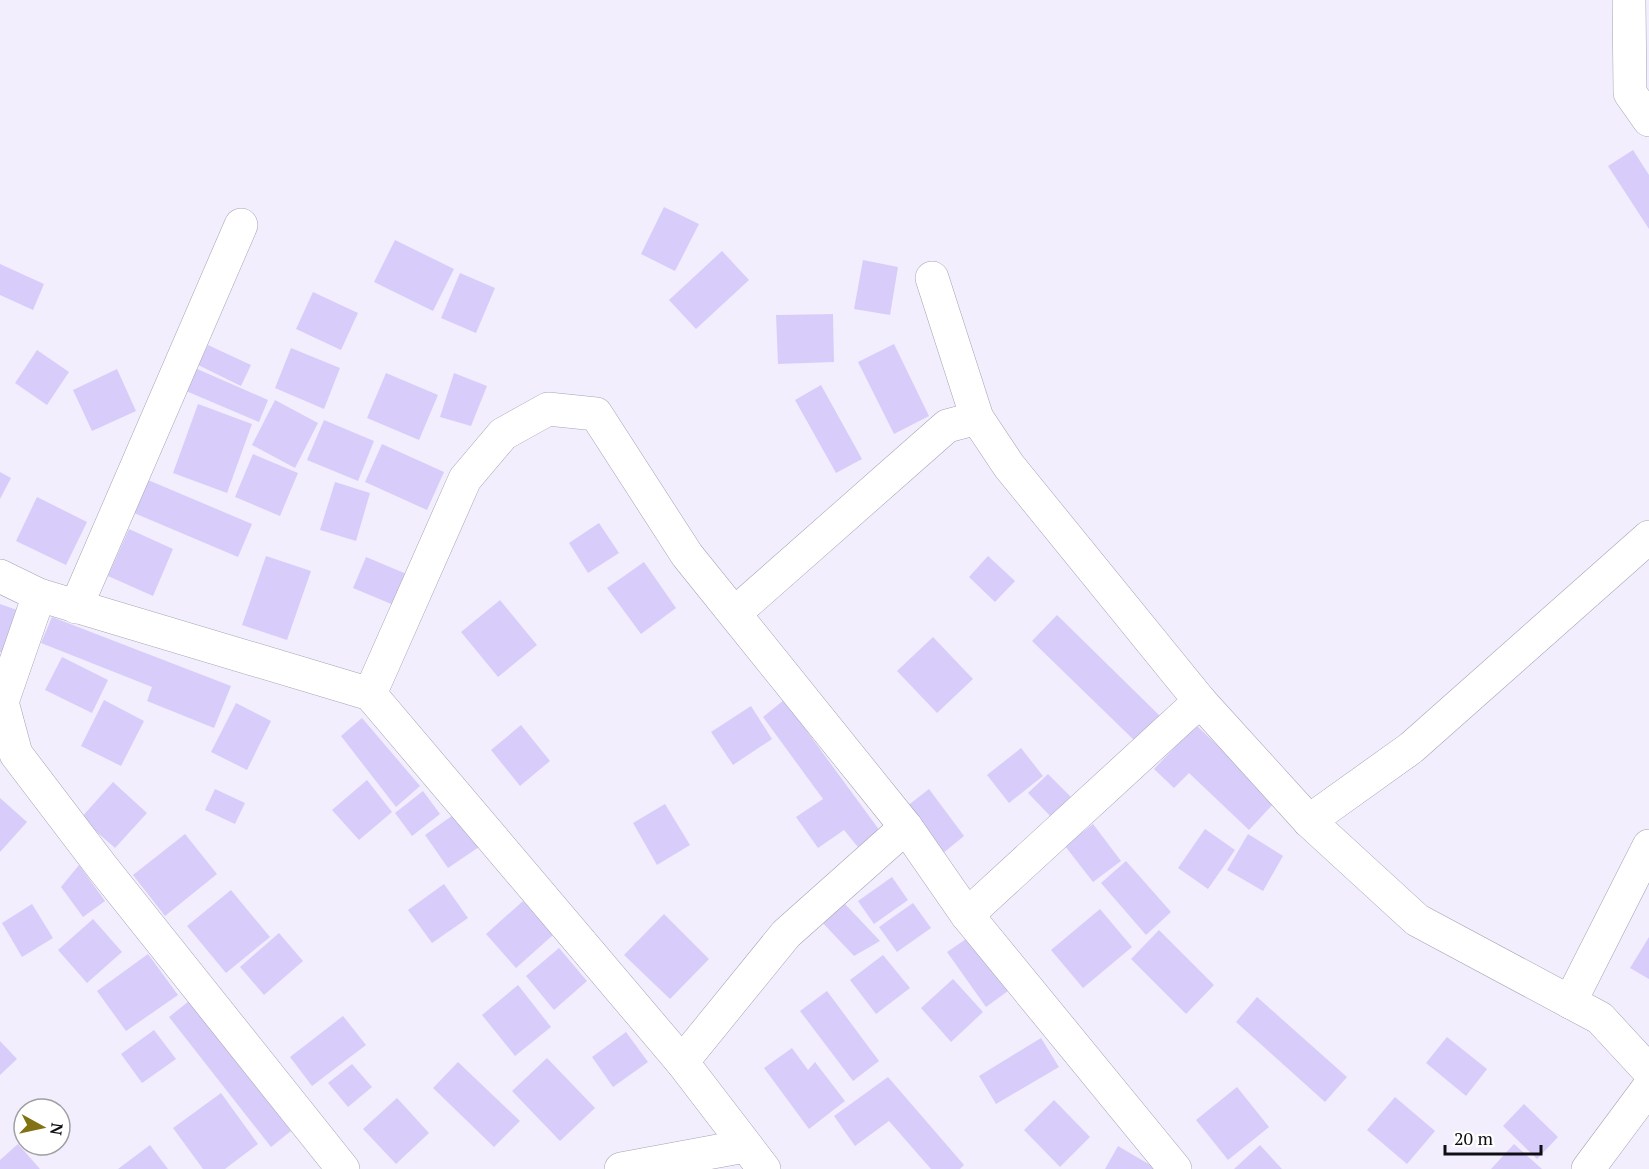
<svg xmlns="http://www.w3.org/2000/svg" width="1649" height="1169" font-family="'PT Serif',serif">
<rect width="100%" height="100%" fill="#f2eefe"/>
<g fill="#d8cdfa">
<polygon points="1633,150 1649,175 1649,229 1608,166"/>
<polygon points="664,207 699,224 675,271 641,254"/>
<polygon points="395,240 454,269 433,311 374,282"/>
<polygon points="722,251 749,280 696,329 669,300"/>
<polygon points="863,260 898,267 890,315 854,309"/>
<polygon points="0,264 44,284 33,310 0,295"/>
<polygon points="460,273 495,288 476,333 441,318"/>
<polygon points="313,292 358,313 341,350 296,329"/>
<polygon points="833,314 834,362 778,364 776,315"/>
<polygon points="894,344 929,416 894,434 858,362"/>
<polygon points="208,345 251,365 241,386 198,365"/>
<polygon points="291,348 340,368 324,409 275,388"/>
<polygon points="37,350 69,372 47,405 15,383"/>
<polygon points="195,368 268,400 259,422 186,391"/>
<polygon points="117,369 136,411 92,431 73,390"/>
<polygon points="386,373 438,395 419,440 367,418"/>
<polygon points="454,373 487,386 471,426 440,417"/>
<polygon points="821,385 862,459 836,473 795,400"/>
<polygon points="275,400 318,423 295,468 252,445"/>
<polygon points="198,404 252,424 227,493 173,473"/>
<polygon points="324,420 374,441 358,481 307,460"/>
<polygon points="382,444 444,472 427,510 365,482"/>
<polygon points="253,454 298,473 280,516 235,497"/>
<polygon points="0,472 11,478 0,499"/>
<polygon points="148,480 252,524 238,557 134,513"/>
<polygon points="335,482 370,493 356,541 320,530"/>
<polygon points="37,497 87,522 66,565 16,541"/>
<polygon points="599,523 619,553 588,573 569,543"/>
<polygon points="129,529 173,549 153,596 108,576"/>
<polygon points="266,556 311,571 287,640 242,625"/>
<polygon points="988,556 1015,581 995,602 969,577"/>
<polygon points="366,557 409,575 396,606 353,588"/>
<polygon points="644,562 676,608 641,634 607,588"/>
<polygon points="500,600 537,645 498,677 461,632"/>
<polygon points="0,604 17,610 3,653 0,652"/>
<polygon points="1057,615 1162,718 1137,743 1032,641"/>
<polygon points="52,617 231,686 214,728 147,701 152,687 41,643"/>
<polygon points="933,637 973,679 937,713 897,671"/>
<polygon points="62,657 108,680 92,713 45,690"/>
<polygon points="104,700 144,721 121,766 81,746"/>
<polygon points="784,700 880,831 858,847 844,830 818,848 796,817 823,799 763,717"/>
<polygon points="236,703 271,721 247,770 211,752"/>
<polygon points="751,706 772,739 733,765 711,732"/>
<polygon points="362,718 420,786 396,807 341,736"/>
<polygon points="521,725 550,761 520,786 491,750"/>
<polygon points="1196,725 1276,801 1249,830 1189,773 1174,788 1154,769"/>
<polygon points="1021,748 1043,776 1009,803 987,775"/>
<polygon points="1048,774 1075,801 1055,821 1028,793"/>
<polygon points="367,780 392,812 359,840 332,810"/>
<polygon points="113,782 147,813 115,848 81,818"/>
<polygon points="215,789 245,803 235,824 205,810"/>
<polygon points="929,789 964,836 942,854 906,807"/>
<polygon points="423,791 440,814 412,836 395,813"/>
<polygon points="0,798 27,822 0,852"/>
<polygon points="665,804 690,845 657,865 633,823"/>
<polygon points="456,813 479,847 448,868 425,835"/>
<polygon points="1093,824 1121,861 1093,882 1065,846"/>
<polygon points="1205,829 1235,850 1208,889 1178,868"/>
<polygon points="185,834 217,874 165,916 133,875"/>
<polygon points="1248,834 1283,856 1263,891 1227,870"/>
<polygon points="1126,861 1171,912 1146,935 1101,883"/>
<polygon points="79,865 105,901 83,917 61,887"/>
<polygon points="892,877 908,900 874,924 858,901"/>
<polygon points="444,884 468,918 432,943 408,910"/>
<polygon points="231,890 270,937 226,973 187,926"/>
<polygon points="523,901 553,935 516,968 486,934"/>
<polygon points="913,903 931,928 897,952 879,927"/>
<polygon points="32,904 53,938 22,957 2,923"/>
<polygon points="845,904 880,941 854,956 820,920"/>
<polygon points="1100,909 1132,947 1083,988 1051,950"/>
<polygon points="664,914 709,959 670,999 624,955"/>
<polygon points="93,919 122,952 87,983 58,950"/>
<polygon points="1159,930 1214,985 1186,1014 1131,959"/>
<polygon points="279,933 303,961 264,995 240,967"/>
<polygon points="969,937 1008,991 986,1007 947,952"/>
<polygon points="1649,937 1649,979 1630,968"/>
<polygon points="559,948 587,981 554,1010 526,976"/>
<polygon points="148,954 178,995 126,1031 97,991"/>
<polygon points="883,955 910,988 876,1014 850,980"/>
<polygon points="953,979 983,1012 951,1042 921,1008"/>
<polygon points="518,985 551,1027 515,1056 482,1015"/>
<polygon points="827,991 879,1061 853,1081 800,1011"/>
<polygon points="1257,997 1347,1077 1325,1102 1236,1022"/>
<polygon points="189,1001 291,1131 271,1147 169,1017"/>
<polygon points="343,1016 366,1045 312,1086 290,1057"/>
<polygon points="154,1030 176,1059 142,1083 121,1054"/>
<polygon points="626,1032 648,1062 613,1087 592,1057"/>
<polygon points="1447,1037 1487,1069 1466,1096 1426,1063"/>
<polygon points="1041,1038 1059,1067 996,1104 979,1076"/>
<polygon points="0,1041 17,1059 0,1075"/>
<polygon points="792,1048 808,1070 815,1062 845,1101 809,1129 764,1068"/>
<polygon points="547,1058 595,1108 560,1141 512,1091"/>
<polygon points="458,1062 520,1121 494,1147 433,1088"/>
<polygon points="352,1064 372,1087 348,1107 328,1083"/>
<polygon points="888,1077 964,1165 960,1169 931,1169 889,1121 855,1146 834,1116"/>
<polygon points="1237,1087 1269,1127 1228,1160 1196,1120"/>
<polygon points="221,1093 258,1144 225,1169 203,1169 173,1128"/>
<polygon points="1395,1097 1435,1131 1407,1164 1367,1130"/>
<polygon points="397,1098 429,1133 396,1164 363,1129"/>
<polygon points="1054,1100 1090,1137 1060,1167 1024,1130"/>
<polygon points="1524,1104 1558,1137 1537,1159 1503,1126"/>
<polygon points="18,1144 40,1169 0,1169 0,1160"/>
<polygon points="1514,1144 1542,1169 1491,1169"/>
<polygon points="150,1145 168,1169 118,1169"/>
<polygon points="1260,1145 1282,1169 1234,1169"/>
<polygon points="1118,1146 1157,1169 1105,1169"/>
</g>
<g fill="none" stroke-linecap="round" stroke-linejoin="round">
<defs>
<g id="street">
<polyline points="1629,0 1630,93 1649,120"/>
<polyline points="932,278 977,418 1009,466 1200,701 1309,821 1417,920 1600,1018 1649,1071"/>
<polyline points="0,576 39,595 370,694 682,1062 764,1169"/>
<polyline points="39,595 2,702 16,754 102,867 343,1169"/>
<polyline points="76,607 241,225"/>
<polyline points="735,613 947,426 977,418"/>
<polyline points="370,694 465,479 503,434 548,409 596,414 687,555 906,827 967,915 1175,1169"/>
<polyline points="1309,821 1411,748 1649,537"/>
<polyline points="967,915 1200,701"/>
<polyline points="1570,1002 1649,846"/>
<polyline points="682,1062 786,934 906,827"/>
<polyline points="621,1169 745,1146"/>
<polyline points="1588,1169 1649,1087"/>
</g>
</defs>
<use href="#street" stroke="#a6a3b1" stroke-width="34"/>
<use href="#street" stroke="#fff" stroke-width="33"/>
</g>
<g transform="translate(42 1127) rotate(98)"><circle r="28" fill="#ffffff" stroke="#9f9fa1" stroke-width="1.5"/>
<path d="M0-4.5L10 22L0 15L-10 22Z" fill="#837214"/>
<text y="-9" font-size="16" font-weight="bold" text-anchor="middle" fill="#0f0e13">N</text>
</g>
<path d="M1445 1145v9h96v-9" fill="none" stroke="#0f0e13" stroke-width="3"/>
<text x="1454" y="1145" font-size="18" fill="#0f0e13" stroke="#ffffff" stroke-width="4.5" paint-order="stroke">20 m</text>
</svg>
